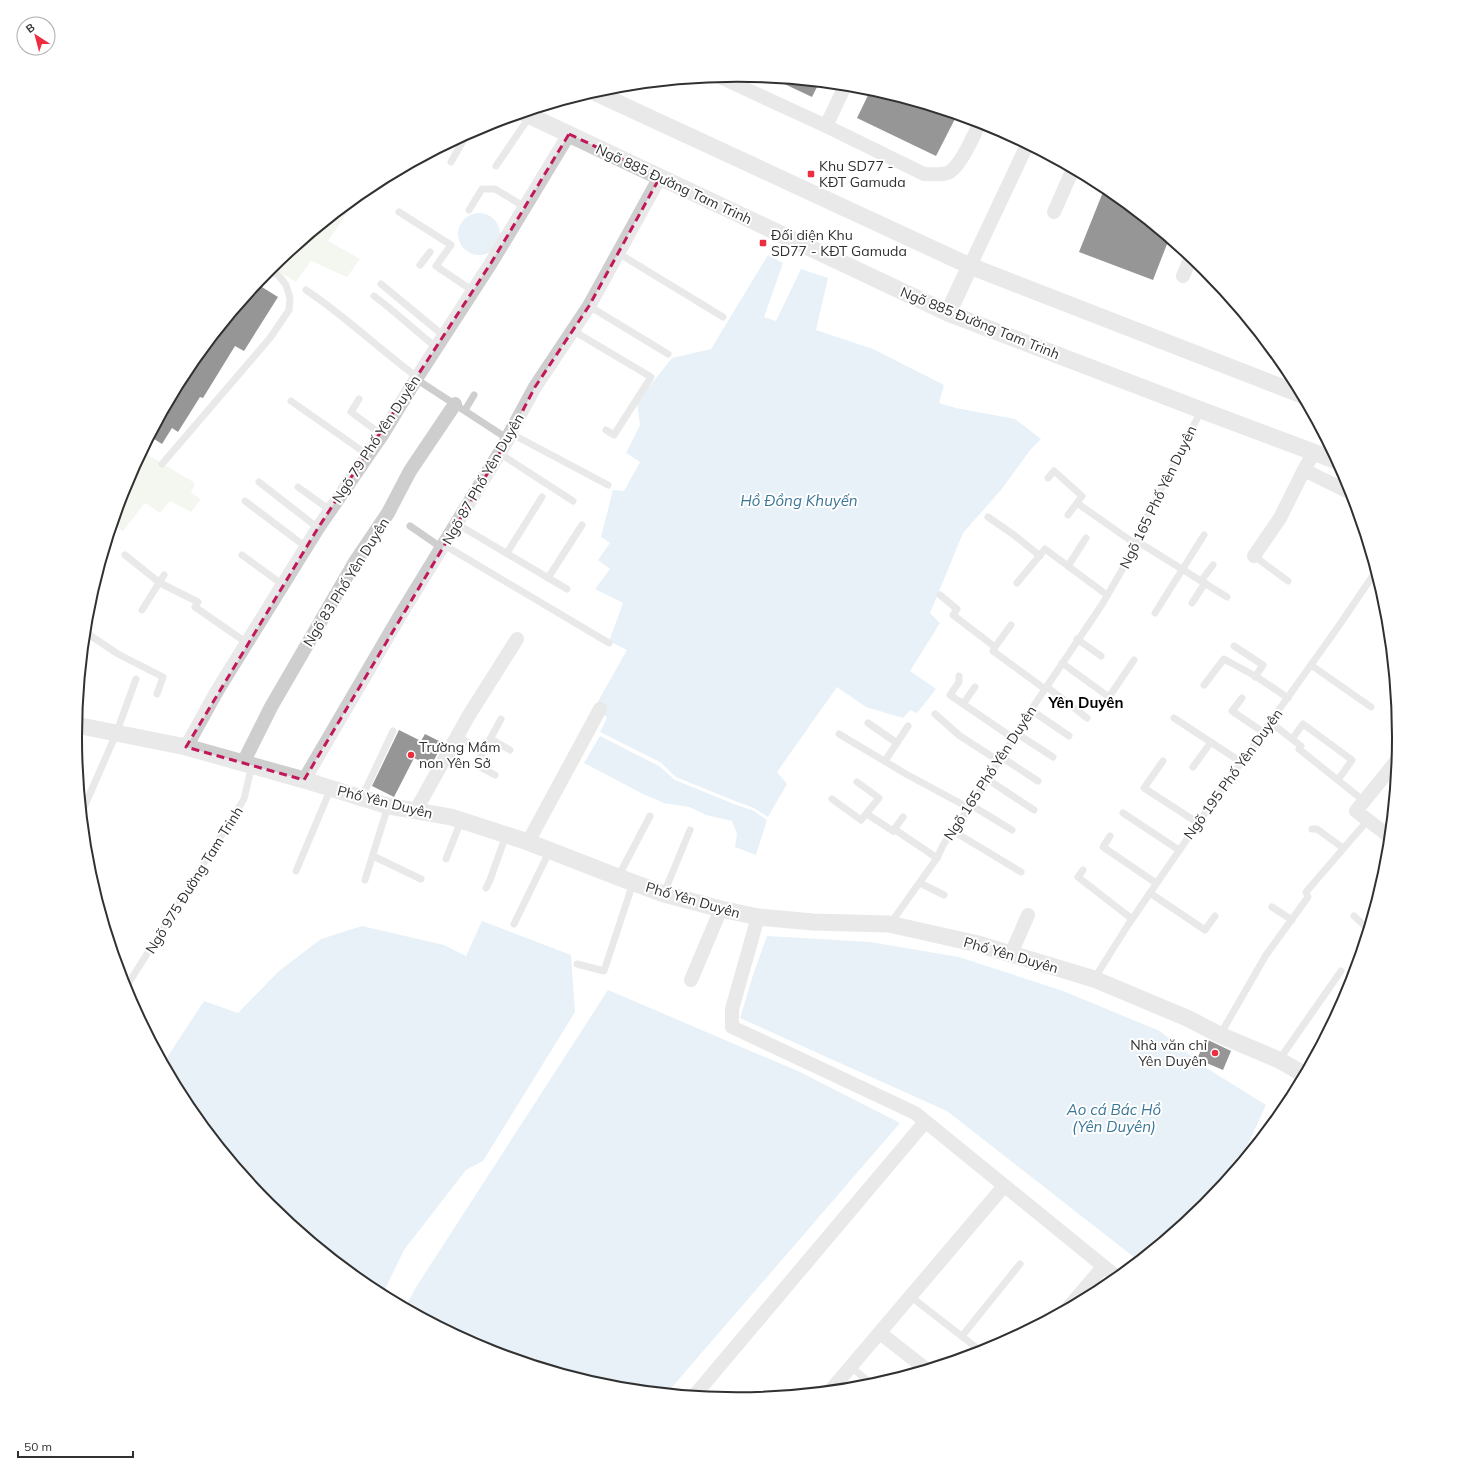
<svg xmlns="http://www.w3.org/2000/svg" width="1475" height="1475" font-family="Mulish,sans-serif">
<rect width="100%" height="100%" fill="#fff"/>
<g fill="#e7eede">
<polygon points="359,195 328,241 360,259 347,277 311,261 296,282 271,267"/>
<polygon points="143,452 195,483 191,493 201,499 191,512 170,501 160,513 145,503 123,531 113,525 126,484"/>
</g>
<g fill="#cae1ee">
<circle cx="479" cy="234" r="21"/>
<polygon points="768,255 783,263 764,317 776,321 801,269 828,278 816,330 873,349 944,385 939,403 956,408 1015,419 1041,439 1031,449 1001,490 963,533 930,613 940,623 910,671 936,689 917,713 910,710 903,718 866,707 837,687 777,772 787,784 768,817 754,808 735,801 676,777 660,762 600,732 607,718 597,703 627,650 609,641 623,603 595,589 610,569 598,560 610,543 601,537 613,490 624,491 640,462 626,453 640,425 637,402 672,358 711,349"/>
<polygon points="600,736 659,766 675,780 734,804 754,811 767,820 756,855 735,847 737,834 732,821 706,815 689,807 664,803 643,794 584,763"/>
<polygon points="482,921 571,955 575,1012 483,1161 466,1170 404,1250 382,1295 369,1288 269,1206 187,1105 164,1062 204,1001 238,1013 279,971 321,939 362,926 444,945 466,956"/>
<polygon points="767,936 870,942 959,957 1063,991 1160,1031 1205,1067 1266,1105 1237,1168 1206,1206 1139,1261 947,1111 740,1018 753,975"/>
<polygon points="608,990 800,1072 900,1123 667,1393 608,1387 484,1349 405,1307 418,1284"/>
</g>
<g fill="#181818">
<polygon points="779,79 819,83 812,97 778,81"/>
<polygon points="871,89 957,115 936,156 857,118"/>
<polygon points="1105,187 1169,239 1153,280 1079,252"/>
<polygon points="257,284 278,297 244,351 235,346 203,398 200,397 178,432 172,428 162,444 151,437 187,369"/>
<polygon points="399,730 421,741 425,734 443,743 431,766 414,758 394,797 372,786"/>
<polygon points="1206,1039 1231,1051 1223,1070 1197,1059"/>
</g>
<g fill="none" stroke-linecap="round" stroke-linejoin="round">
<g stroke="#cecece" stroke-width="7">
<polyline points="451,162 467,134"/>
<polyline points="496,166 530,116"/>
<polyline points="469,210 482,189 495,189 525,207"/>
<polyline points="399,212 451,245 436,266 473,291"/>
<polyline points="618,253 723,317"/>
<polyline points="420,265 430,252"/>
<polyline points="381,284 444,336"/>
<path d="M306,290C345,316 379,349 417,377"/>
<path d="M374,296C396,312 415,331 436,347"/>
<polyline points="589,306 668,354"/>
<polyline points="572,330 651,377 614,435 606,430"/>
<polyline points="416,379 508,439"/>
<polyline points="359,399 351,412 382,435"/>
<polyline points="291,401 368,455"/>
<polyline points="465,410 474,395"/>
<polyline points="510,433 608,485"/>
<polyline points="499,453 573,501"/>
<polyline points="162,464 270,338 289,310 290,298 286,285 279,276 268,270"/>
<polyline points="1048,478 1054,471 1082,496 1077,503 1134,543"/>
<polyline points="259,482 318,528"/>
<polyline points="298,487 330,510"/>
<polyline points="245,501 306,547"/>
<polyline points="1068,515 1077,503"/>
<polyline points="988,517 1014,535 1040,556"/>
<polyline points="457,524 567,589"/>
<polyline points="410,526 442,548"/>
<polyline points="1135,540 1227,597"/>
<polyline points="444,545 609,643"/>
<polyline points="507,553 542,497"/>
<polyline points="125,555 160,583 198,602 195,607 247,643"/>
<polyline points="242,555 283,585"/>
<polyline points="1254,556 1288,581"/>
<polyline points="1068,566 1086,538"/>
<polyline points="548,578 582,525"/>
<polyline points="1201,581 1213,565"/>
<polyline points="1017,583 1045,549 1107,595"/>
<polyline points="940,595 957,609 953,615 995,647 993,651 1045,689"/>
<polyline points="1192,603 1205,583"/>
<polyline points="142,610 164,575"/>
<polyline points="1155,613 1204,535"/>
<polyline points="85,632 118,654 163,677 157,694"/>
<polyline points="1077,639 1101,656"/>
<polyline points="1234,646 1263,665 1255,677"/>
<polyline points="995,647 1011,625"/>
<polyline points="1062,663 1109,697 1134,660"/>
<polyline points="1311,665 1371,707"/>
<polyline points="959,676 959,682 950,695 1013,738"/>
<polyline points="1204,685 1224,659 1257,677 1288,698"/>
<polyline points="1047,687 1087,718"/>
<polyline points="1242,698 1232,711 1263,732"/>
<polyline points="963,704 975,687"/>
<polyline points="1031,710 1069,736"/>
<polyline points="935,714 960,736 999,761"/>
<polyline points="1174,718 1241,762"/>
<polyline points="1270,722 1301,746 1299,749 1364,801"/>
<polyline points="868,723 897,743"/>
<polyline points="1016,733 1053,757"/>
<polyline points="839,734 906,774 969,808"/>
<polyline points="457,736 483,752"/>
<polyline points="491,739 510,750"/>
<polyline points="1292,739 1303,724 1352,760 1338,780"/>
<polyline points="1001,757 1038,781"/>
<polyline points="885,761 908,726"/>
<polyline points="1163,761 1144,788 1198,823"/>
<polyline points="1193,767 1211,742"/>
<polyline points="495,775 476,765 501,719"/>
<polyline points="987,779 1034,810"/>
<polyline points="362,797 393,731"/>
<polyline points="832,799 861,820 879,798 857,782"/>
<polyline points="971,805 1012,830"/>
<polyline points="82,812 116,734 136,679"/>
<polyline points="1123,813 1179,850"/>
<polyline points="867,814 893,831 897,831 937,858"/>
<polyline points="1312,829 1317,829 1343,848"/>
<polyline points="893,831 903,817"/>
<polyline points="953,831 1021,872"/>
<polyline points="1110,836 1103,847 1156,883"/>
<polyline points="373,856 421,879"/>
<polyline points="446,859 461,821"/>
<polyline points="1083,870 1078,877 1132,919"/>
<polyline points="296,871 331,788"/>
<polyline points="618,877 650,816"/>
<polyline points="365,880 388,806"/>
<polyline points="920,883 944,895"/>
<polyline points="486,888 490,880 506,835"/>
<polyline points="664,893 690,830"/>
<polyline points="1150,893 1205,930 1215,916"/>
<polyline points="1272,907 1292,920"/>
<polyline points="1354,916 1368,929"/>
<polyline points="514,924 550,850"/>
<polyline points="890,924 937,858 943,845 971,805 1031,710 1103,603 1126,563 1135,540 1201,411"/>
<polyline points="577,964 604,971 633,883"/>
<polyline points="1094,979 1128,925 1198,823 1338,627 1376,571"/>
<polyline points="125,989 244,799 252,765"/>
<polyline points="1220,1035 1266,955 1308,897 1306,892 1368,820"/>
<polyline points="1279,1060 1341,971"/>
<polyline points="910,1296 982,1352"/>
<polyline points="962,1336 1020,1264"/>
<polyline points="851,1367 873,1385"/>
</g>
<g stroke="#cecece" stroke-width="14">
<path d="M720,77L826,126L924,174C932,174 944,176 951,171C962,163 974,135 980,122"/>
<polyline points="826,126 845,86"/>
<polyline points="1054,212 1073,169"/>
<polyline points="970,266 1027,145"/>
<polyline points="1183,276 1191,257"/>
<polyline points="1314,452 1304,470 1353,494"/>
<polyline points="1254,556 1280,518 1304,470"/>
<polyline points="186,747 217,691 318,528 382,435 416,379 491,263 569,134"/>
<polyline points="243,763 271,707 355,562 388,513 410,471 455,404"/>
<polyline points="304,780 401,614 508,439 510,433 535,387 589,306 660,177"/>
<polyline points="416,810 469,715 517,639"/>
<polyline points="1390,837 1356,811 1398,759"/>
<polyline points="528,842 600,709"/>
<polyline points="758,917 732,1009 732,1027 915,1113 1118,1278"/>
<polyline points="1011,954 1028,915"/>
<polyline points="691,980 721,909"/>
<polyline points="1068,1308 1103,1267"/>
<polyline points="880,1333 926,1369"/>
<polyline points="830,1391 1004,1186"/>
<polyline points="694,1396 925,1122"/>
</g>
<g stroke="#cecece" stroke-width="17">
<polyline points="594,92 970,266 1302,395"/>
<polyline points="524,113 948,313 1201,410 1337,461"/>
<polyline points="948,313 970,266"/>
<polyline points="76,725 186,747 304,780 388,806 451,817 528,842 618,877 664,894 721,909 758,917 813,922 889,924 978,944 1094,979 1187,1018 1220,1035 1279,1060 1305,1075"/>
</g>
</g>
<path d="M0 0H1475V1475H0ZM569,134L660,177L589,306L535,387L508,439L304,780L186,747L318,528L491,263Z" fill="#fff" fill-opacity=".55" fill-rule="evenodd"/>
<path fill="none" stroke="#c2185b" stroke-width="3" stroke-dasharray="8 5" stroke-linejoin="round" d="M569,134L660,177L589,306L535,387L508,439L304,780L186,747L318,528L491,263Z"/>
<g fill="#ed2e41" stroke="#fff" stroke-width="1.5">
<rect x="807" y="170" width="8" height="8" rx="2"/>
<rect x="759" y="239" width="8" height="8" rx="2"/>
<circle cx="411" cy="755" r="4"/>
<circle cx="1215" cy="1053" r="4"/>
</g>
<g text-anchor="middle" stroke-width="4" stroke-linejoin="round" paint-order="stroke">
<g font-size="14" fill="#313131" stroke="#fff" text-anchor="start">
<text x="819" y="171">Khu SD77 -<tspan x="819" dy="16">KĐT Gamuda</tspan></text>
<text x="771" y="240">Đối diện Khu<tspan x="771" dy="16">SD77 - KĐT Gamuda</tspan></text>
<text x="419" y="752">Trường Mầm<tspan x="419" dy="16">non Yên Sở</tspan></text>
<text x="1207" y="1050" text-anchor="end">Nhà văn chỉ<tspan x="1207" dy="16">Yên Duyên</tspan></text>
</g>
<g font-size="14" fill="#313131" stroke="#fff">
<text transform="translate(674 184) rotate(25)" y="5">Ngõ 885 Đường Tam Trinh</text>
<text transform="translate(980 323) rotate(22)" y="5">Ngõ 885 Đường Tam Trinh</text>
<text transform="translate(376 439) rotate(-57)" y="5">Ngõ 79 Phố Yên Duyên</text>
<text transform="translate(483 479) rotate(-60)" y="5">Ngõ 87 Phố Yên Duyên</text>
<text transform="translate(1158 497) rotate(-64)" y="5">Ngõ 165 Phố Yên Duyên</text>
<text transform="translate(346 582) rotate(-58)" y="5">Ngõ 83 Phố Yên Duyên</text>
<text transform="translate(990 773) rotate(-57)" y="5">Ngõ 165 Phố Yên Duyên</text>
<text transform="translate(1233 774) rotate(-54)" y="5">Ngõ 195 Phố Yên Duyên</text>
<text transform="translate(385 802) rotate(14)" y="5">Phố Yên Duyên</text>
<text transform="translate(194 880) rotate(-58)" y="5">Ngõ 975 Đường Tam Trinh</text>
<text transform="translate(693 900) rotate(16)" y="5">Phố Yên Duyên</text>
<text transform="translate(1011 955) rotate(16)" y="5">Phố Yên Duyên</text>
</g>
<g font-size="15" font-style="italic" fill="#3a7697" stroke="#fff">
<text x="799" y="506">Hồ Đồng Khuyến</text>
<text x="1114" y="1115">Ao cá Bác Hồ<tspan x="1114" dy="17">(Yên Duyên)</tspan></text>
</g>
<g font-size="15" font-weight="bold" fill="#000" stroke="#fff">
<text x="1086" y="708">Yên Duyên</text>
</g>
</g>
<path d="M0 0H1475V1475H0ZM82 737a655 655 0 1 1 1310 0a655 655 0 1 1-1310 0Z" fill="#fff" fill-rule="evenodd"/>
<path fill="none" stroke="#313131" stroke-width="2" d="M82 737a655 655 0 1 1 1310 0a655 655 0 1 1-1310 0Z"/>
<g transform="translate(36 36) rotate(324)"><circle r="19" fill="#ffffff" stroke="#adadad"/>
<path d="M0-3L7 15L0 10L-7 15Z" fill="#ed2e41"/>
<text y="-6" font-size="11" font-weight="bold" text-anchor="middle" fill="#313131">B</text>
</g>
<path d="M18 1451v6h115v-6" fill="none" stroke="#313131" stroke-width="2"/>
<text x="24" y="1451" font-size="12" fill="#313131" stroke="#ffffff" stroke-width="3" paint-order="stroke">50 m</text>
</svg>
